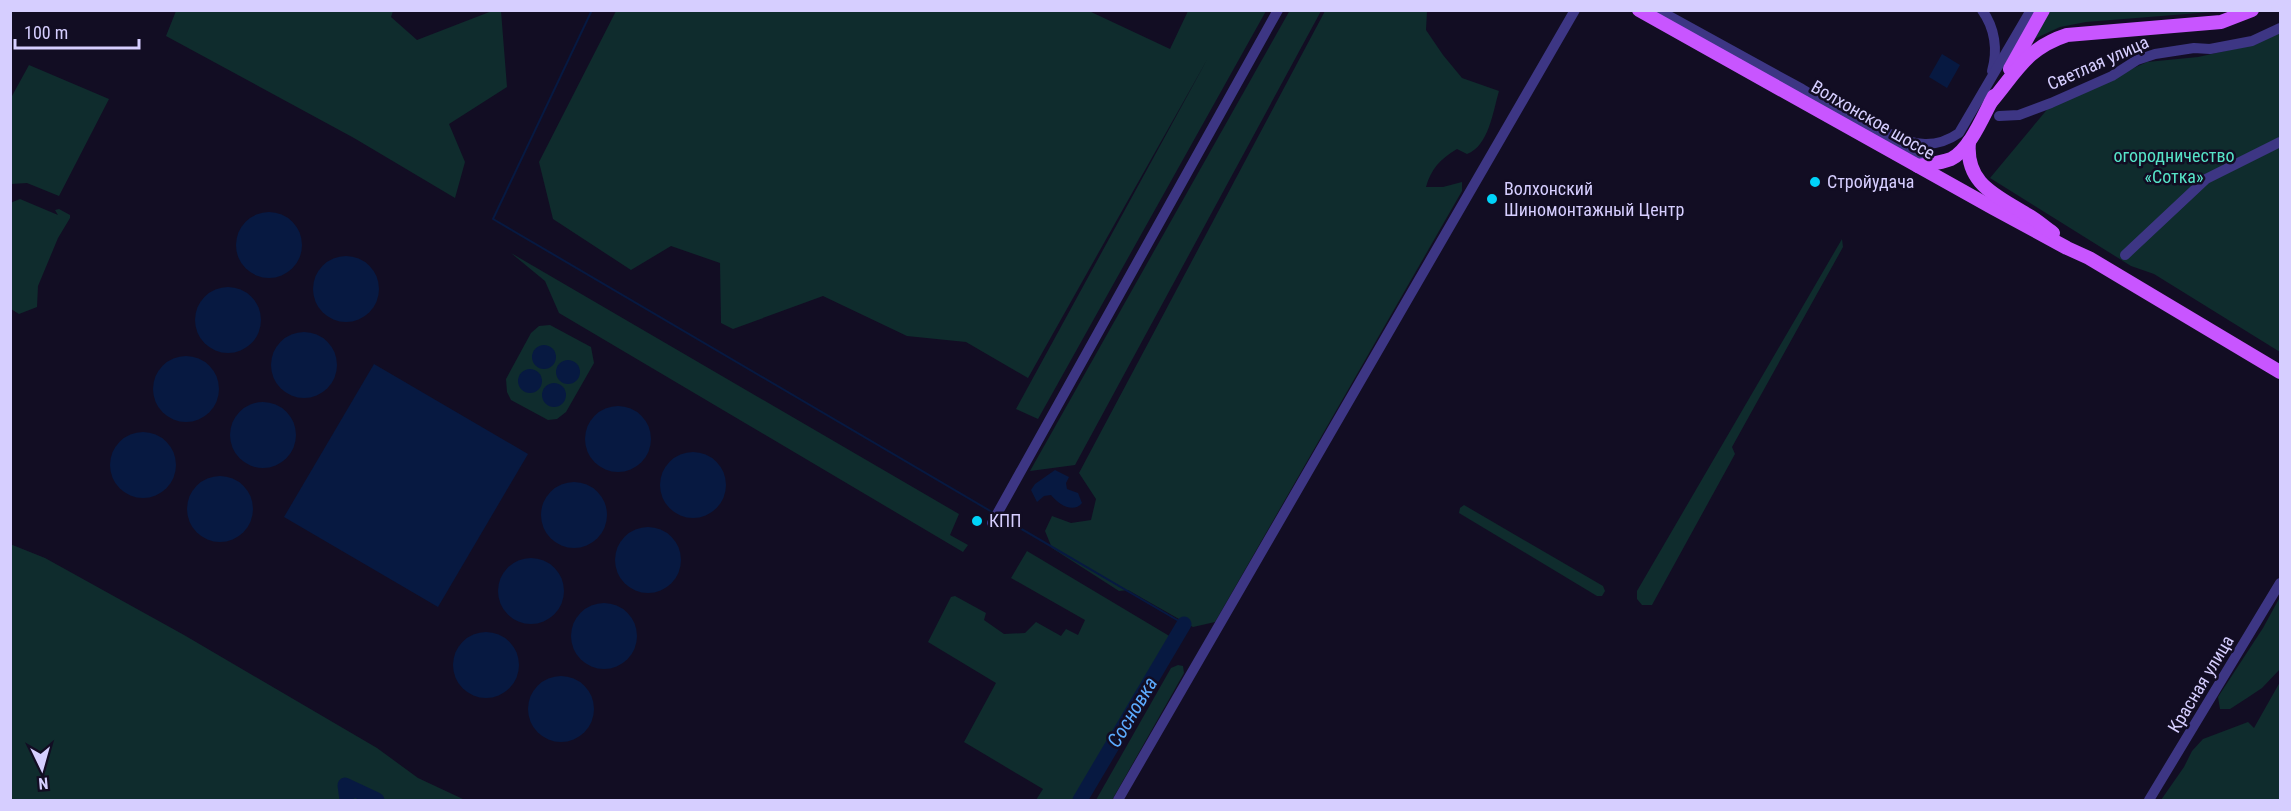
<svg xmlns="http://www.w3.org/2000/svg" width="2291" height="811" font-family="'Roboto Condensed',sans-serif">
<rect width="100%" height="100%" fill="#120d23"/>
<g fill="#0f2c2d">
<polygon points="1290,10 1321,11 1075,465 1030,471"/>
<polygon points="176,11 393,11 391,17 417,40 492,11 501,11 507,87 449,124 465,162 455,198 354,138 166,36"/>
<polygon points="616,11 1089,11 1170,49 1188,11 1266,11 1038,419 1016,409 1208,58 1028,378 966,342 907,336 823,296 733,329 721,323 720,263 671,246 631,270 553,219 539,162"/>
<path d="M1325,11H1427L1426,30L1443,55L1462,78L1499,91C1493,111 1489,146 1467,154L1457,149C1440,159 1431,169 1426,187H1443L1462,182V191L1215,622L1193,627L1128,590L1119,591L1052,548L1045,531L1052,516L1071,523L1091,520L1096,499L1079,473Z"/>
<polygon points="2050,11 2224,11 2086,22 2060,27 2032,40"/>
<polygon points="2280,29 2280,352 2154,274 2131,266 1990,178 2050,106 2147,62 2198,57 2257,44"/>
<polygon points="29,65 109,99 59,196 27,183 11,184 11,95 12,96"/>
<polygon points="20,199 58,215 55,210 59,209 70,215 70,218 58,238 38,286 37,307 19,314 11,309 10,203"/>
<polygon points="1842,239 1843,247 1732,447 1735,454 1652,605 1642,605 1637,599 1637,591"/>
<polygon points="511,253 959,514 950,535 968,545 963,552 559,313 545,281"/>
<polygon points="550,325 591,347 594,363 566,412 557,419 548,420 511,400 507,392 506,379 531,333 539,326"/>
<polygon points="1464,505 1603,586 1605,591 1602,596 1597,596 1459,513 1460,508"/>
<polygon points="10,544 45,558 184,635 377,748 418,778 465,800 11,800"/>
<polygon points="1027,551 1171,637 1076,800 1036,800 1043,789 964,742 996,683 928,642 951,597 955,596 986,613 984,620 1004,634 1025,633 1036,622 1061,636 1066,629 1078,635 1085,620 1011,578"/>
<polygon points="2280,597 2280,669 2262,688 2247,698 2230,709 2220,709 2218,697 2263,628"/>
<polygon points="1178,665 1183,666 1184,673 1112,800 1096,800 1171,668"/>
<polygon points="2280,682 2280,800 2161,800 2184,767 2192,751 2203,739 2248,722 2254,728"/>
</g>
<g fill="#071941">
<polygon points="1942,54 1960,65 1947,88 1929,77"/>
<circle cx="269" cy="245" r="33"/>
<circle cx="346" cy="289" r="33"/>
<circle cx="228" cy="320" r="33"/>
<circle cx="304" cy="365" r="33"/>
<circle cx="544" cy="357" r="12"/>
<circle cx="186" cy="389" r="33"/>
<circle cx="568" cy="372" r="12"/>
<polygon points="374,364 528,454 438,607 284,517"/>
<circle cx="530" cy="381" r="12"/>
<circle cx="554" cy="395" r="12"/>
<circle cx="263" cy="435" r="33"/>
<circle cx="618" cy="439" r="33"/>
<circle cx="143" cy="465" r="33"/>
<circle cx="693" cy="485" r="33"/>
<path d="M1055,470L1069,477L1066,483L1067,489L1078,493L1082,503C1073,514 1058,504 1051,495L1044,496L1037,502L1031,490L1035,484Z"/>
<circle cx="220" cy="509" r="33"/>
<circle cx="574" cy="515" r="33"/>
<circle cx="648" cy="560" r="33"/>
<circle cx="531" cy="591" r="33"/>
<circle cx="604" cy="636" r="33"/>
<circle cx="486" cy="665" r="33"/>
<circle cx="561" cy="709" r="33"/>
</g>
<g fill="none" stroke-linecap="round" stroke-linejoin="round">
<g stroke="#071941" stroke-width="2">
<polyline points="592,10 493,219 992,512"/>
<polyline points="1001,517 1184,624"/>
</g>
<g stroke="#071941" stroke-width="15">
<polyline points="347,800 345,785 377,800"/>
<polyline points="1080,800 1184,624"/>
</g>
<g stroke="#3d3684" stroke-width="10">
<polyline points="1658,10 1802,89 1930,165"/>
<path d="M1982,10C1995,28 1998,50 1992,71"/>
<polyline points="1999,116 2019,115 2051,103 2112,76 2137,60 2155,54 2194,48 2210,49 2252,41 2280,28"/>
<path d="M1890,134C1914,146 1936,149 1959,133L2031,10"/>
<polyline points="2125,255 2206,179 2280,142"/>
<polyline points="992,523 1278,10"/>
<polyline points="1118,800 1575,10"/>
<polyline points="2149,800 2280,583"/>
</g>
<g stroke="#c855ff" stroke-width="14">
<polyline points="1639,10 1993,208 2067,248 2089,258 2280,372"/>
<polyline points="2010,69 2043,10"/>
<path d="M1991,102C2017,71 2027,48 2067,35L2221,22L2252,10"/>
<path d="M1969,142C1965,184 1996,195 2026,214C2036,219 2044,227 2053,233"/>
<path d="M1918,166C1929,164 1941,163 1951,159C1970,150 1984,114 1994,96"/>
</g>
</g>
<g fill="#00d3f9" stroke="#120d23" stroke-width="2">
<circle cx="1815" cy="182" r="6"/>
<circle cx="1492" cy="199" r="6"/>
<circle cx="977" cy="521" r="6"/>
</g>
<g text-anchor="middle" stroke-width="5" stroke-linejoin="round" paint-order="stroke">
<g font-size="18" fill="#d6ceff" stroke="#120d23">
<text transform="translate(2098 63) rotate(-24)" y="6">Светлая улица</text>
<text transform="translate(1873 120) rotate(30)" y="6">Волхонское шоссе</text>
<text transform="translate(2201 684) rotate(-59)" y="6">Красная улица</text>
</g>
<g font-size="18" fill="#56e4c8" stroke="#120d23">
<text x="2174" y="162">огородничество<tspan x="2174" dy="21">«Сотка»</tspan></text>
</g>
<g font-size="18" fill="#d6ceff" stroke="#120d23" text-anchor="start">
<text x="1827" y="188">Стройудача</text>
<text x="1504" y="195">Волхонский<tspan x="1504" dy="21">Шиномонтажный Центр</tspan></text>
<text x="989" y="527">КПП</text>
</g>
<g font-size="20" font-style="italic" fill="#5cabff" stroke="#120d23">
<text transform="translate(1132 712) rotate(-59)" y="7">Сосновка</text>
</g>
</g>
<rect width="2291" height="811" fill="none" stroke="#d6ceff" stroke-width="24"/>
<g transform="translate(42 769) rotate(175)" stroke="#120d23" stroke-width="4.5" paint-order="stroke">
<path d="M0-4.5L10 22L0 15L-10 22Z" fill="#d6ceff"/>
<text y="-9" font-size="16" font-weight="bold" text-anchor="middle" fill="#d6ceff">N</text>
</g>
<path d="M15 39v9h124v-9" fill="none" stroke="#d6ceff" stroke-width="3"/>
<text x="24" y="39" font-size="18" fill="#d6ceff" stroke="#120d23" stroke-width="4.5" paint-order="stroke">100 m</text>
</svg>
